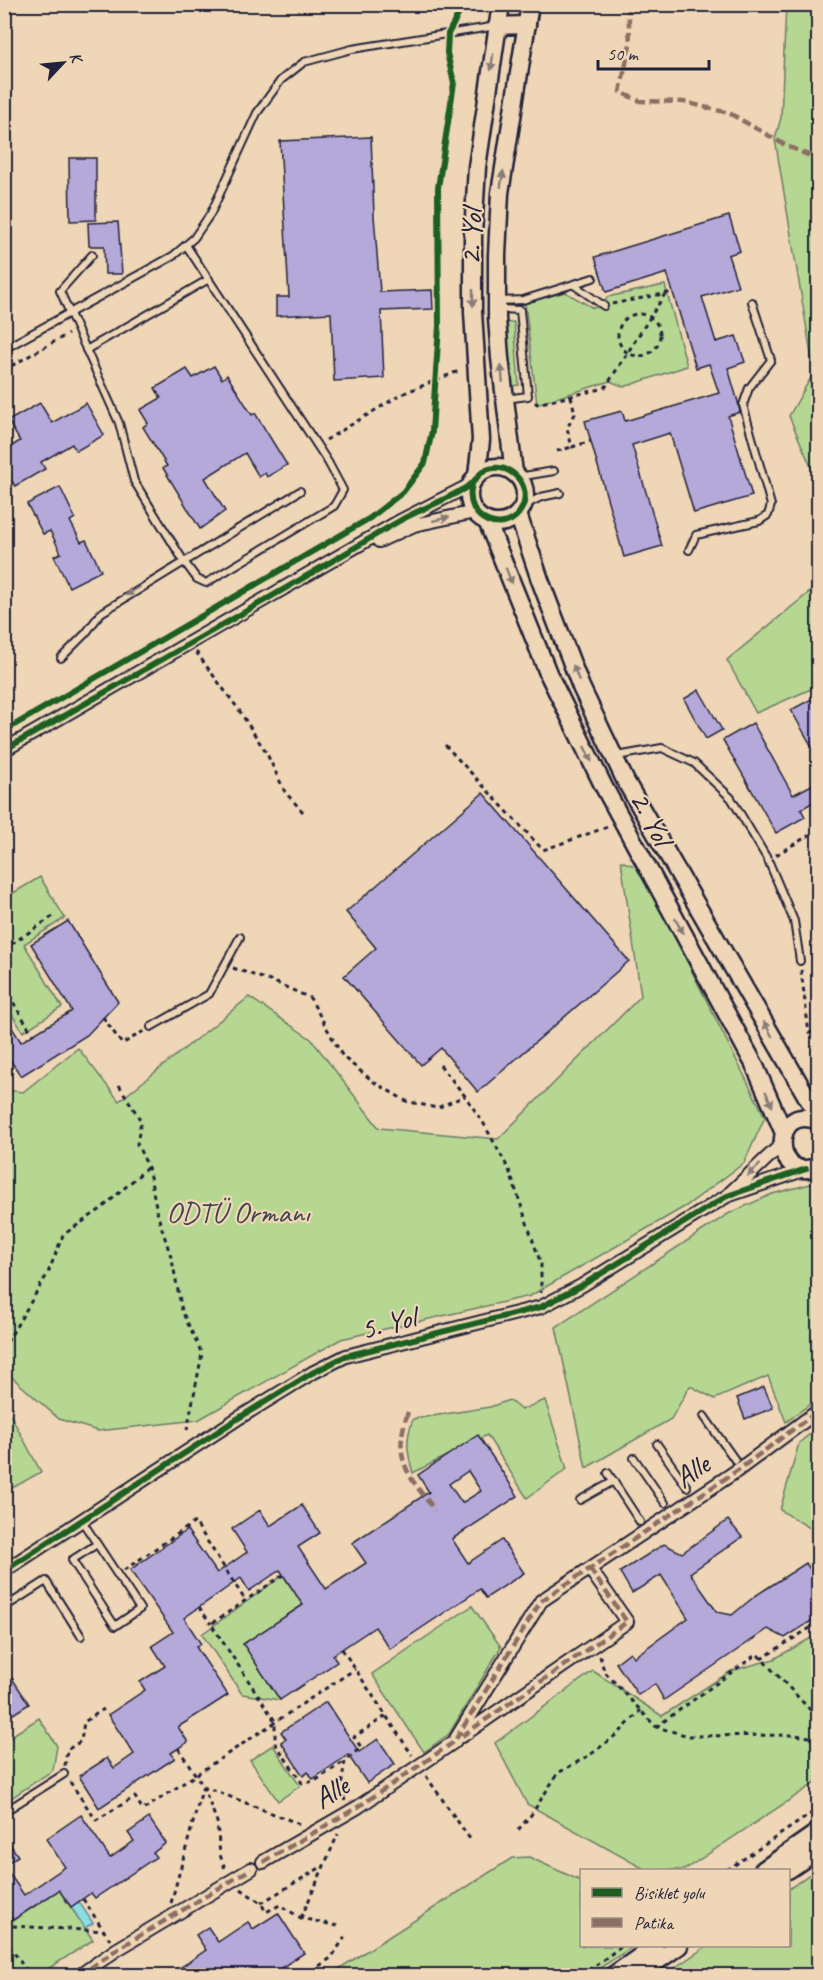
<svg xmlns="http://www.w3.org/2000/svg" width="823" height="1980" font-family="Caveat,sans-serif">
<rect width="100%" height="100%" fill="#eed6b6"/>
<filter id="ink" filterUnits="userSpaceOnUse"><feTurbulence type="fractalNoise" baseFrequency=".0167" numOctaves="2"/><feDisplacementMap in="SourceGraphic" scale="12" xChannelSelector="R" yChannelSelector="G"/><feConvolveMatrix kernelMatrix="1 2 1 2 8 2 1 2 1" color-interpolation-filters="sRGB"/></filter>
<g filter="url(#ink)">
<g fill="#b5d792" stroke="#6c7c66" stroke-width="1.5">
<polygon points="786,5 818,5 818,483 789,416 814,372 775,139 781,118"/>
<polygon points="665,285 687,366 624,387 610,381 537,404 525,303 565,292 593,308 604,306 607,297"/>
<polygon points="514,322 519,385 511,386 507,323"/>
<polygon points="818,585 818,686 756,713 727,660"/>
<polygon points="621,861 640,868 765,1117 744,1163 686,1206 530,1296 341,1339 198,1420 98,1431 59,1419 5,1371 5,1090 23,1092 78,1048 119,1101 249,997 311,1039 379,1128 498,1139 641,996"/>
<polygon points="40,877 65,918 24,944 62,1007 23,1032 5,1003 5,898"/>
<polygon points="818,1182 818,1398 786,1422 768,1376 715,1399 690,1386 671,1419 586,1468 556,1327 728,1214 772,1194"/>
<path d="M509,1400L521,1410L545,1400L567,1469L527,1498L487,1435L413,1473C407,1451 405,1441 413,1419L490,1407Z"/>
<polygon points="4,1403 41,1472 5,1492 4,1492"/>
<polygon points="818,1427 818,1533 780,1510 799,1443"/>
<polygon points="283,1575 303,1605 244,1644 280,1700 242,1694 202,1634"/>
<polygon points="472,1606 501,1647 449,1734 424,1752 372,1674"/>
<polygon points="818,1634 818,1781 684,1870 646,1870 527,1804 495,1743 593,1671 662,1716 731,1671 774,1659"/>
<polygon points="39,1718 57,1746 53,1770 5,1802 5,1740"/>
<polygon points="273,1745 300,1786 278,1801 250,1760"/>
<polygon points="529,1857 581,1881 582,1946 634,1946 589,1975 329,1975 512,1858"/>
<polygon points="818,1868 818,1975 664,1975 707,1946 788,1946 789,1889"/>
<polygon points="59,1890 93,1940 43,1972 45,1975 5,1975 4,1907 14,1920"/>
</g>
<polygon fill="#8cdde2" stroke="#62929f" stroke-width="1.5" points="79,1902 93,1923 85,1928 71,1907"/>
<g fill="#b5a9d9" stroke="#22223b" stroke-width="1.5" fill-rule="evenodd">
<polygon points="371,137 374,216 380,292 432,290 433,309 381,311 384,378 334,381 331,313 276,316 276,297 289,297 280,141"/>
<polygon points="69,158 96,158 96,220 70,221"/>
<polygon points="729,216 740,251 728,255 738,286 702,297 716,342 736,336 745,362 728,368 738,402 740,412 728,416 752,496 694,513 670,433 632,445 662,546 624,557 585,421 622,411 625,421 719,393 709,364 696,368 667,273 606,292 595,257"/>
<polygon points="118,222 122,274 105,274 104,246 89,246 88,223"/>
<polygon points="214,366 222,379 227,375 252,415 255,413 287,465 267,477 265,473 259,477 245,453 205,478 225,511 200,529 163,468 167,466 143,427 148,423 140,410 161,398 155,388 187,369 193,378"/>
<polygon points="40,403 52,423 86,403 104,435 76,451 72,444 41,462 45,469 15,486 4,468 4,451 20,441 8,421"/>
<polygon points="60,487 75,518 70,521 81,542 86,540 101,571 69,587 54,556 61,553 50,531 43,534 27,504"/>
<polygon points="699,690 722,730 706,739 684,699"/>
<polygon points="819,695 819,759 791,710"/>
<polygon points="753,723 793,795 819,781 819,799 801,809 805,817 776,833 723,740"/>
<polygon points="483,793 629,961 478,1092 441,1048 421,1065 344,976 376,948 346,912"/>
<polygon points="68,921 118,1002 87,1035 21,1076 4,1051 4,1015 21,1042 72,1011 31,944"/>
<polygon points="764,1387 773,1408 745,1419 737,1398"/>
<path d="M478,1435L518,1496L452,1539L468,1563L502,1540L524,1573L486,1598L480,1589L390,1649L375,1627L333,1655L337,1662L280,1700L243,1644L303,1605L280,1570L249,1591L241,1578L184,1618L201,1644L196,1647L228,1695L178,1727L188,1742L171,1753L175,1758L99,1808L79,1776L107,1758L114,1768L134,1754L108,1715L145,1690L140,1682L165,1666L152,1646L173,1632L130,1570L187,1530L217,1573L247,1552L232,1529L260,1510L270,1526L302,1505L320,1533L298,1547L326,1589L366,1563L352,1543L429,1492L418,1475ZM468,1471L481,1491L462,1503L449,1484Z"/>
<polygon points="728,1520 742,1537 690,1573 717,1612 732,1615 755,1596 806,1563 813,1574 819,1576 819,1616 785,1638 768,1629 664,1700 655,1684 638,1695 616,1663 630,1652 634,1657 688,1618 661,1575 632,1593 620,1572 664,1544 682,1553"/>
<polygon points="4,1666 29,1704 4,1720"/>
<polygon points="326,1702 359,1752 378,1739 395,1764 367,1783 348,1755 313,1779 308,1772 303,1776 281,1742 286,1739 281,1732"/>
<polygon points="81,1815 110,1858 134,1841 128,1833 149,1818 166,1843 153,1853 156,1857 95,1898 91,1893 71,1907 59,1890 13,1920 4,1907 4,1866 24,1895 65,1867 46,1839"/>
<polygon points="4,1835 18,1856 4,1865"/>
<polygon points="278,1913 304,1953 278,1970 282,1976 168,1976 206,1950 196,1935 208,1927 218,1942 248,1922 253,1929"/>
</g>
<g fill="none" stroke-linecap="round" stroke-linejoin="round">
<defs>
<g id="lane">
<polyline points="92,255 60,291 119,423 134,481 183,560 197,579 206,583 334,506 343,490 328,462 186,245"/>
<polyline points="574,285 604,306"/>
<polyline points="498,301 523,300 593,278"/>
<polyline points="499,309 520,310 528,396 505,399"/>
<polyline points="4,349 173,256 194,238 211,213 257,113 281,80 304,62 352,49 497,26"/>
<polyline points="86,350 209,279"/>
<polyline points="518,477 554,471"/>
<polyline points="523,506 541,497 560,493"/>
<polyline points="689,550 696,535 759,521 768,515 771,505 743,405 749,388 771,360 752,302"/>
<polyline points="61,658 86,633 101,613 300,491"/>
<polyline points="617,756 662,748 694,763 731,798 768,860 794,921 800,961"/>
<polyline points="151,1027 209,994 240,937"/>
<polyline points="704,1416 735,1460"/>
<polyline points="657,1444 687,1487"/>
<polyline points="634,1458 665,1503"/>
<polyline points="608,1473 640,1522"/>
<polyline points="580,1500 614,1481"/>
<polyline points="82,1521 140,1609 115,1626 72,1560 97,1544"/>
<polyline points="5,1607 46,1581 81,1636"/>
<polyline points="4,1812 64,1774"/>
</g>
<g id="street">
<polyline points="379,541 414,525 475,512"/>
<polyline points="4,750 400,521 472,484"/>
<polyline points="730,1193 782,1144"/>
<polyline points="4,1571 237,1419 312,1373 346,1356 541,1307 581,1286 727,1196 806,1169"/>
<polyline points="462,1736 627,1622 590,1569"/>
<polyline points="263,1862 358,1807 454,1742 541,1601 738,1470 818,1411"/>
<polyline points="79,1976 116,1950 251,1869"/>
</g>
<g id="secondary">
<polyline points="497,26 527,25"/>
<circle cx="497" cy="495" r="28"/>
<polyline points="514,473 500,358 497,318 497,255 500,193 530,4"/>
<polyline points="477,476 481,440 473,312 473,234 477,167 501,4"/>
<polyline points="518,514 540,580 581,687 626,782 818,1116"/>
<polyline points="487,521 548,673 604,787 754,1064 784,1133"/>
<path d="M818,1121C770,1101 772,1186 818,1166"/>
<polyline points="763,1870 818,1832"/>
<polyline points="788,1870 818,1850"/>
<polyline points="612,1976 655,1946"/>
<polyline points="636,1976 679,1946"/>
</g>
</defs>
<use href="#lane" stroke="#22223b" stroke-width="10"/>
<use href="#street" stroke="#22223b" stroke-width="16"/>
<use href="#secondary" stroke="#22223b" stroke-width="21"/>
<g stroke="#22223b" stroke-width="3" stroke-dasharray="4.5 4.5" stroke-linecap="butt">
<polyline points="612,304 673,292"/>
<circle cx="639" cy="335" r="21"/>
<polyline points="4,370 68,334"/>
<polyline points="571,396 575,414 567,428 572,447 591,441"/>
<polyline points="535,402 537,404 605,388 665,294"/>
<polyline points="326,440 402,394 461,370"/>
<polyline points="557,451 572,447"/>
<polyline points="196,652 239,710 267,754 285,792 303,812"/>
<polyline points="445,745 543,850 610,826"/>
<polyline points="776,855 818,830"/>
<polyline points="4,949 55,915"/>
<polyline points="233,968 279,984 310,998 343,1057 374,1082 406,1101 437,1108 465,1096"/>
<polyline points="801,970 809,1033 818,1031"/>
<polyline points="4,987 33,1035"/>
<polyline points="103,1017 122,1044 144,1031"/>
<polyline points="440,1065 465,1096 484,1124 509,1170 541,1264 541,1293"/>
<polyline points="119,1085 141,1121 137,1144 148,1167 158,1216 172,1260 182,1311 202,1354 187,1430"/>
<polyline points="4,1360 7,1342 48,1273 63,1235 101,1209 148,1167"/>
<polyline points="124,1570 195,1522 245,1600"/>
<polyline points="283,1575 211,1624 275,1721 275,1743 302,1783 315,1781 345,1761"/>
<polyline points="199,1607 211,1624"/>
<polyline points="342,1649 412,1755"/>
<polyline points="600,1656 604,1671 656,1727 689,1736 794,1735 818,1738"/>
<polyline points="761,1659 818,1623"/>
<polyline points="656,1727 757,1654 818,1718"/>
<polyline points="65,1766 67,1750 81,1741 84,1722 104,1709"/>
<polyline points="426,1776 470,1839"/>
<polyline points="70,1782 96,1820 135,1797 143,1810 355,1669"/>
<polyline points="203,1786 217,1822 220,1855 226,1871"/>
<polyline points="203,1786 302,1825"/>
<polyline points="345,1801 341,1787 345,1761 361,1747 354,1737 386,1716"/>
<polyline points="518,1830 531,1815 558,1773 590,1755 620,1732 641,1710"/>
<polyline points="727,1870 818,1809"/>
<polyline points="241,1889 261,1903 266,1912 280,1905 301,1918 338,1926"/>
<polyline points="83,1899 110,1940"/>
<polyline points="171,1903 203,1786 178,1748"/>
<polyline points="261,1903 323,1866"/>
<polyline points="301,1918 338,1834"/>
<polyline points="4,1923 12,1926 105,1931"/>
<polyline points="4,1938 30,1976"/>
<polyline points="304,1976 331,1958 345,1937"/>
<polyline points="581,1976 622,1946"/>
</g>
<use href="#lane" stroke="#eed6b6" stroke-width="6"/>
<use href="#street" stroke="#eed6b6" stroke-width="12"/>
<use href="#secondary" stroke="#eed6b6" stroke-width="16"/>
<g stroke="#8d6e63" stroke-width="4.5" stroke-dasharray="9 4.5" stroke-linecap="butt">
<polyline points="161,4 161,5"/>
<polyline points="628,4 630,44 620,92 640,101 684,102 729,113 787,146 815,158 818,162"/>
<path d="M408,1412C392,1458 407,1475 435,1510"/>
<polyline points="462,1736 627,1622 590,1569"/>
<polyline points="263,1862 358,1807 454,1742 541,1601 738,1470 818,1411"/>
<polyline points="79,1976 116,1950 251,1869"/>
</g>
<defs>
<g id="cycleway">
<polyline points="4,731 370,518 403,492 425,463 432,431 439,326 438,188 454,83 447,53 448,34 459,13 469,4"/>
<path d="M4,750C112,688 220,627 327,564C352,550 376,534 401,520C423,508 449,499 470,485C476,481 478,473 486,470C509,460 533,485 522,508C507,538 462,521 472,484"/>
<polyline points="4,1571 237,1419 312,1373 346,1356 541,1307 581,1286 727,1196 806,1169"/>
</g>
</defs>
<use href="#cycleway" stroke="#eed6b6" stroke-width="10"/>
<use href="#cycleway" stroke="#1b5e20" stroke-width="6"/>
</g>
<defs><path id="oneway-solid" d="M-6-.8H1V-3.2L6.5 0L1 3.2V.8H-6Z" transform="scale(1.5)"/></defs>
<g fill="#887c78">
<use href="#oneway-solid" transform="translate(492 62) rotate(98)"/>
<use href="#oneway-solid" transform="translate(502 179) rotate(-81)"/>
<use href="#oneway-solid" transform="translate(473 298) rotate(90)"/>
<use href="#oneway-solid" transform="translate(502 374) rotate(-95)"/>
<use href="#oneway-solid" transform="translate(441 519) rotate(-13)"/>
<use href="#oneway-solid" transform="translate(509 576) rotate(68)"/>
<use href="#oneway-solid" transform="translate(133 591) rotate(148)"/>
<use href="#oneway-solid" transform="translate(576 673) rotate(-111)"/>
<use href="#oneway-solid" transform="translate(588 754) rotate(64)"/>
<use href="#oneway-solid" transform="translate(679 926) rotate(62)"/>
<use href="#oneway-solid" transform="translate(768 1029) rotate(-120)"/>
<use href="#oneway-solid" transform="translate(769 1099) rotate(66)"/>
<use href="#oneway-solid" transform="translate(754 1170) rotate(137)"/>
</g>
</g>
<g text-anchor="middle" stroke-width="4.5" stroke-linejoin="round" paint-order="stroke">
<g font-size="30" fill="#22223b" stroke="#eed6b6">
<text transform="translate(471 237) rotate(-88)" y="10">2. Yol</text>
<text transform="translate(651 818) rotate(62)" y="10">2. Yol</text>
<text transform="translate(388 1323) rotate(-14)" y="10">5. Yol</text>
<text transform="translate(692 1471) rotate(-34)" y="10">Alle</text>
<text transform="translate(331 1792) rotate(-31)" y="10">Alle</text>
</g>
<g font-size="30" fill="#3f464c" stroke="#eed6b6">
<text x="238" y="1222">ODTÜ Ormanı</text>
</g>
</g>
<rect width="823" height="1980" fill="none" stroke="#eed6b6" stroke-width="24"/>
<rect x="12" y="12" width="799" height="1956" fill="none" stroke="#22223b" stroke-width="2" filter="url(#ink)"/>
<rect x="580" y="1869" width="210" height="78" fill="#eed6b6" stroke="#9c8e85" stroke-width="1.5"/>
<rect x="592" y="1888" width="30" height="9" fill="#1b5e20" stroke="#9c8e85" stroke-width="1.5"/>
<text x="634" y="1899" font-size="18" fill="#22223b">Bisiklet yolu</text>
<rect x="592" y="1918" width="30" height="9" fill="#8d6e63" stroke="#9c8e85" stroke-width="1.5"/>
<text x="634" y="1929" font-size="18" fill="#22223b">Patika</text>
<g transform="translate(63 63) rotate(64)" stroke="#eed6b6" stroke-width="4.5" paint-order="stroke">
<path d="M0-4.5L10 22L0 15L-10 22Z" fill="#22223b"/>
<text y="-9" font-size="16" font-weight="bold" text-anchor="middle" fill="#22223b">K</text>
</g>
<path d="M598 60v9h111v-9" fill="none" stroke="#22223b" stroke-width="3"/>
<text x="607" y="60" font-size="18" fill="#22223b" stroke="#eed6b6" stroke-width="4.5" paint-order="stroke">50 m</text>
</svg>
